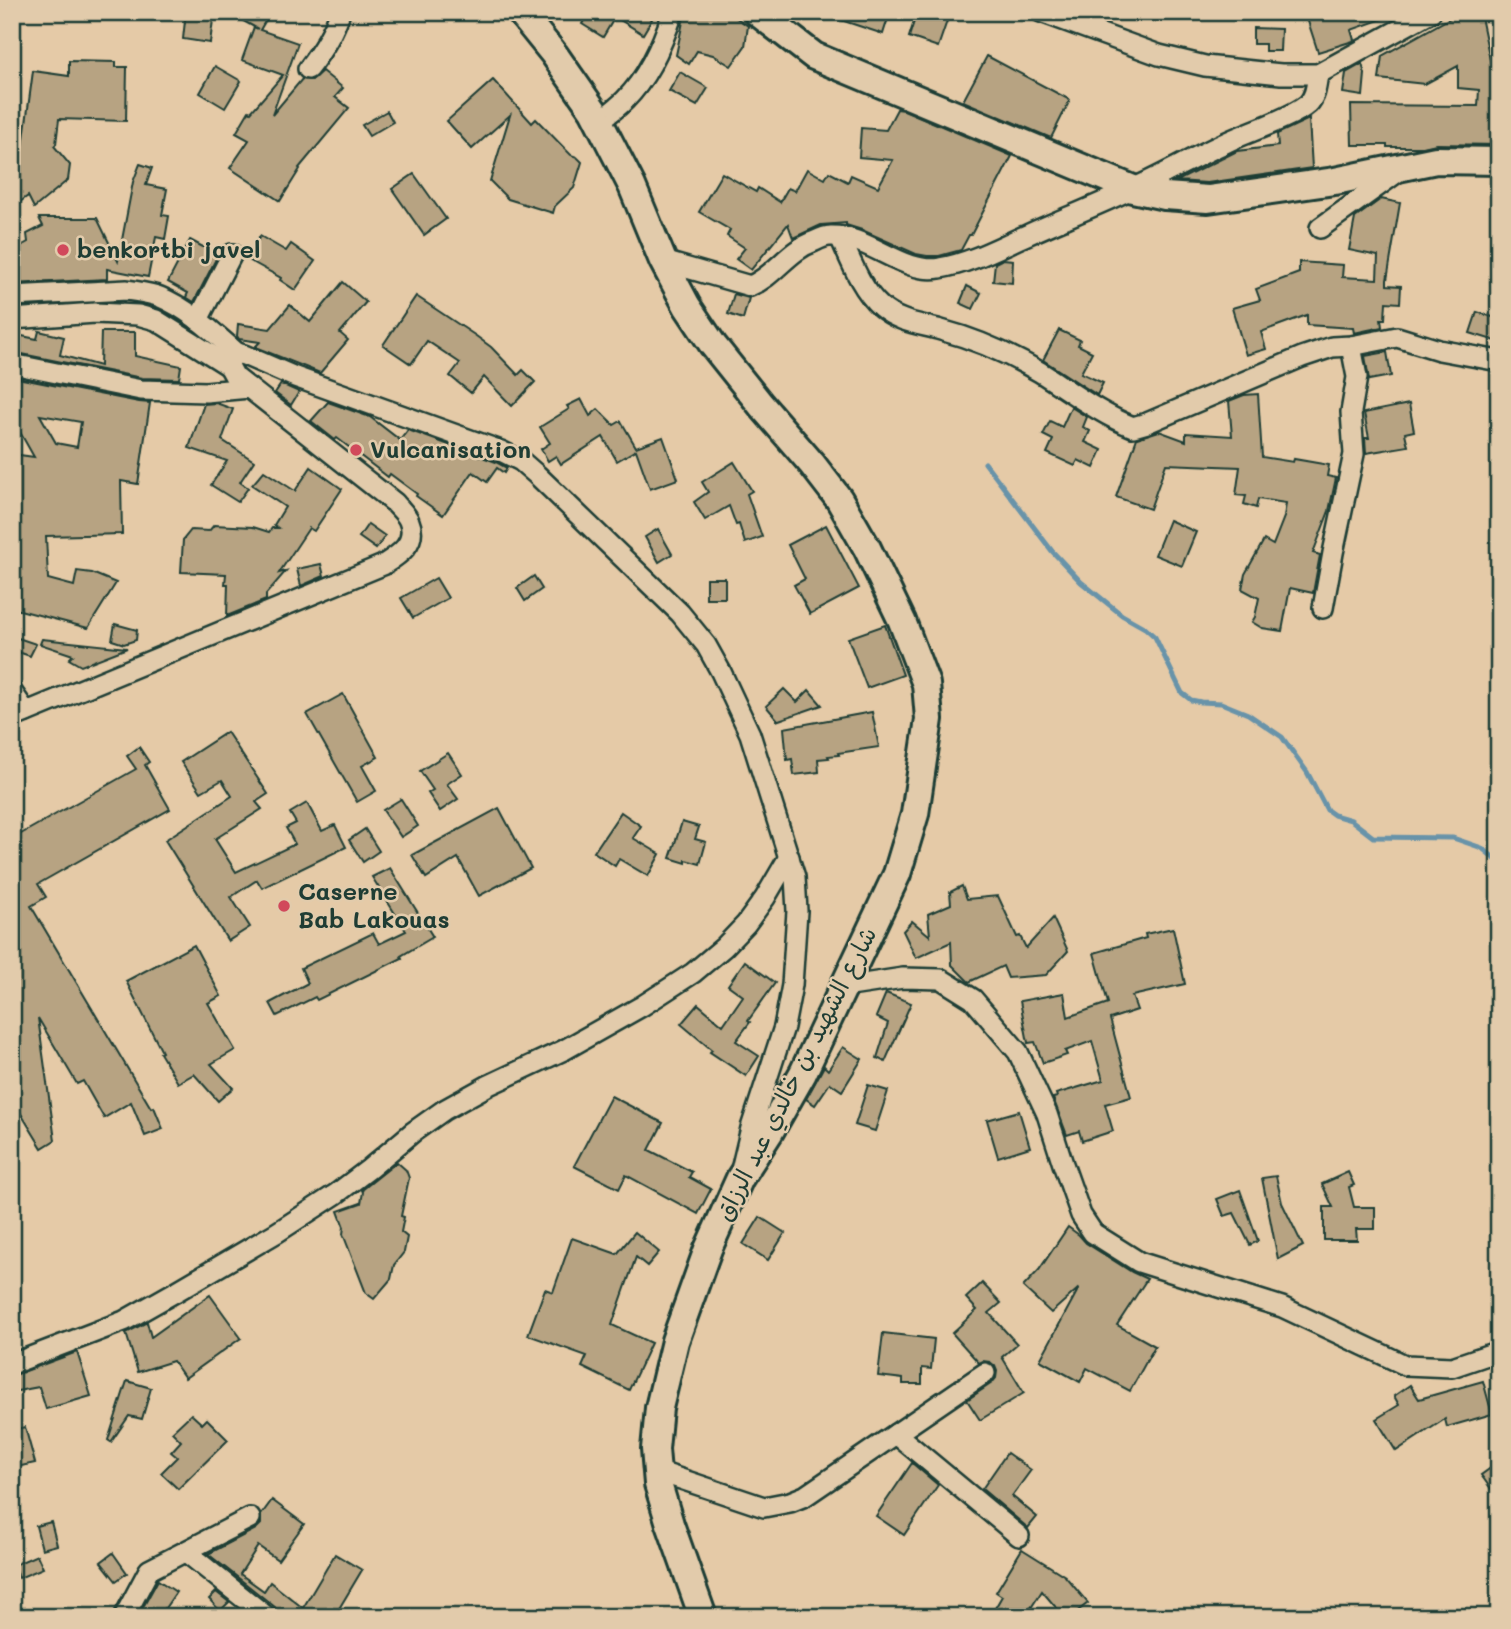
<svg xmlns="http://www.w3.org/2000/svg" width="1511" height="1629" font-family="Mali,'Playpen Sans Arabic',sans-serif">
<rect width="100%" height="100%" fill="#e5caa7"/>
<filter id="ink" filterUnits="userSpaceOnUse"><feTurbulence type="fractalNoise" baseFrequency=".0143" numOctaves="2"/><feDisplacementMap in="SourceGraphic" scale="14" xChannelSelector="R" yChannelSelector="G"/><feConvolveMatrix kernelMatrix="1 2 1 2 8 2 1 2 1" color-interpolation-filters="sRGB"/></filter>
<g filter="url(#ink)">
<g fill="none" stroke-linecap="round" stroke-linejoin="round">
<polyline stroke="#6893a9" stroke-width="5" points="985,463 1052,551 1081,582 1122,615 1145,628 1155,637 1182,693 1191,700 1201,702 1221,703 1248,714 1282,737 1307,772 1327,810 1334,815 1351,820 1373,837 1453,838 1482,848 1499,862"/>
</g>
<g fill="#b7a382" stroke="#1f3d34" stroke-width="2" fill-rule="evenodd">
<polygon points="186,12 214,12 210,43 183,39"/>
<polygon points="227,12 257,12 267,18 260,30 298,43 272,115 302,79 312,80 322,71 343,88 335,97 349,108 299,168 300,169 280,201 230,168 249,140 236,133 249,111 251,112 283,75 242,60 254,27 258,29"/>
<polygon points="589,12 641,12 652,19 643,34 615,17 603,37 582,24"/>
<polygon points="685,12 728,12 748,26 745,46 731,66 713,55 697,51 689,64 676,55"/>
<polygon points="827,12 890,12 883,34 826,15"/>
<polygon points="917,12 947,21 938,47 909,37"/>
<polygon points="1305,12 1396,12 1396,14 1351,30 1354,40 1353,41 1318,52"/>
<polygon points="1461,12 1480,12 1499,103 1499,145 1436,144 1423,147 1387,147 1387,145 1352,145 1351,105 1478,106 1479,90 1458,88 1458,66 1425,84 1379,79 1382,56"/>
<polygon points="1253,28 1281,29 1280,51 1265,51 1265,44 1253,44"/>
<polygon points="987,56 1070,100 1051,138 963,101"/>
<polygon points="69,61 116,62 116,67 127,67 126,121 59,119 56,144 54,146 70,165 68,180 34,208 28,196 12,208 12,154 23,146 33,71 69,76"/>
<polygon points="1362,64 1365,74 1363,96 1343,93 1346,73"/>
<polygon points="215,66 241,81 225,108 200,93"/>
<polygon points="680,72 708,88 697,106 669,91"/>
<polygon points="493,80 532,123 536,119 571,155 577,157 582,162 574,188 555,206 553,213 508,199 490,181 510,115 472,149 447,121"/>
<polygon points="897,109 904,110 1012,156 971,235 969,235 961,250 939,256 927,256 916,254 862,230 846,225 846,223 821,225 793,238 788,224 751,270 736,259 745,248 727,236 730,230 699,212 722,173 756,192 758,188 780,202 788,188 795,191 807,169 825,179 829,172 848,182 851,175 878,187 893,160 859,157 861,128 886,130"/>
<polygon points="387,111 393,122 369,136 362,125"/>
<polygon points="1309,119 1312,168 1207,183 1177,181 1237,151 1278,146 1277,134"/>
<polygon points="140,164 152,168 146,185 167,189 162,215 169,216 165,239 156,237 148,277 107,269 107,279 12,284 12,253 19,253 19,247 28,242 27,234 43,226 39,218 97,218 118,261 133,182"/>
<polygon points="414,174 446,219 424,235 392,189"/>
<polygon points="1381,199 1400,203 1387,280 1387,285 1401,286 1400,303 1386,302 1385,319 1381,319 1382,327 1354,333 1353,328 1307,325 1307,315 1261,332 1266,349 1246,355 1232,308 1260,300 1256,289 1299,273 1299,262 1343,265 1342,277 1377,279 1378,256 1349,250 1355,218"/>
<polygon points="260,236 286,251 291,244 315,261 295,290 280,280 281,278 247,259"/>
<polygon points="190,240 218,255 194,302 186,297 188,293 168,282"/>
<polygon points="1003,259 1013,260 1012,283 993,281 995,263"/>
<polygon points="343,282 366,302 340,333 348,340 320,373 255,347 260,342 239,339 237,336 238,324 270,329 290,305 310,322"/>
<polygon points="967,286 981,293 973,309 960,303"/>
<polygon points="734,294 749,298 743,319 728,314"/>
<polygon points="416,296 476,336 491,347 518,375 523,370 535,382 512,406 484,377 471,393 450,376 460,363 427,341 411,364 383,345"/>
<polygon points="1477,312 1499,319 1499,342 1470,333"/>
<polygon points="1059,330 1080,340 1078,345 1092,352 1081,373 1103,383 1097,395 1043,360"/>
<polygon points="39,331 64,337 60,355 100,366 101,332 135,332 135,356 181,366 179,379 142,378 12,352 12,334 37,339"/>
<polygon points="1387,352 1391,376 1369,380 1365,356"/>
<path d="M12,377L139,402L150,403L138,484L121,481L122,534L46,536L48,579L74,586L77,571L92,573L116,583L88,628L12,608V454L34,457L12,418ZM40,415L81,422L77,447L56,443Z"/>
<polygon points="281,384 299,392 291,405 275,393"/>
<polygon points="1258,394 1262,457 1293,462 1294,459 1329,465 1327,476 1336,478 1329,511 1313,553 1320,555 1313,593 1290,588 1282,631 1262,628 1252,622 1255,617 1259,598 1242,589 1245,574 1264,540 1273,545 1284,517 1286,503 1258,499 1256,508 1244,504 1246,496 1236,495 1240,467 1166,464 1150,509 1116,497 1137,438 1159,431 1186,441 1186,433 1232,436 1229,401 1244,395"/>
<polygon points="581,399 590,416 598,409 614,425 621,421 636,447 663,437 678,479 650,489 636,450 617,461 603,437 561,464 556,456 548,461 541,449 550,443 540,427 569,409 567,406"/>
<polygon points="328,402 370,417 400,440 408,430 496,462 507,468 504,473 497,468 487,482 473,472 443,515 416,496 417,494 390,474 388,477 337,438 335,440 311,421"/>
<polygon points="216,403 233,409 222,440 254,461 240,482 248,488 238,502 211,485 227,461 189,448 204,404"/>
<polygon points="1409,404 1414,431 1405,433 1408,446 1366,453 1365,438 1369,438 1364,413"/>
<polygon points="1071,407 1087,417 1083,427 1090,431 1085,442 1102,450 1094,468 1078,460 1075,466 1047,453 1053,440 1043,435 1050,421 1062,427"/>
<polygon points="734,462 752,491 747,494 762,537 745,543 739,524 736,525 729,506 705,520 694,502 708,492 702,482"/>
<polygon points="311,467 342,489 314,531 309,528 279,573 286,571 266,594 266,600 227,616 228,584 225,584 226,574 181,572 183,540 191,530 209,531 214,525 253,527 269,532 272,528 278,528 274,525 285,507 252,485 264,471 295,491"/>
<polygon points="1169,520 1196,532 1182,566 1155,555"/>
<polygon points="368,524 385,536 376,549 359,537"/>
<polygon points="826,525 859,588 810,614 794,585 805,579 788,545"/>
<polygon points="658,529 672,554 659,562 645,537"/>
<polygon points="321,564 324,576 301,586 297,569"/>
<polygon points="534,576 542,589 525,601 517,588"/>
<polygon points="436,578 448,598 413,618 401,598"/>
<rect x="706" y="578" width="19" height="20"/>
<polygon points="115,624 137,630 136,640 124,644 112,640"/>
<polygon points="885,625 903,675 867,688 848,638"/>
<polygon points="12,636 36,644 30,656 12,650"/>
<polygon points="42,639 127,648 81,666 69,659 73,655 40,644"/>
<polygon points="784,689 797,702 809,690 822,705 776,721 778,720 766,706"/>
<polygon points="343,694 378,757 362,766 376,791 357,802 307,714"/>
<polygon points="872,712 879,747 838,753 839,755 828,756 829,758 818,759 819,772 794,775 792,759 787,760 784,728"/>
<polygon points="227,732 268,794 256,802 262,809 215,839 236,872 295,844 286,828 296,823 290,813 307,803 322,831 335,825 346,847 262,888 257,880 231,897 250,927 228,941 165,840 232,796 222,780 201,792 181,762"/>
<polygon points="139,747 149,762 145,765 170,809 38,884 46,897 31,906 151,1108 154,1107 163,1129 145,1136 131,1102 104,1118 83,1081 77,1084 38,1018 55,1140 42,1148 12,1099 12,839 136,769 127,756"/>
<polygon points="448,753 462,774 447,784 458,799 440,811 428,793 433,790 420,771"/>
<polygon points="401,799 418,826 401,837 383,810"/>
<polygon points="499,808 531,868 479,896 458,858 426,878 412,855"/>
<polygon points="621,812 641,826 633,838 660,854 648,876 619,859 615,866 594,852"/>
<polygon points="682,822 699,827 695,839 706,842 700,864 686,860 686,863 670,858"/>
<polygon points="365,829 379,851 363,862 349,840"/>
<polygon points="390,868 433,937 401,956 402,958 317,1000 315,997 277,1016 270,1003 308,983 301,968 373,933 379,944 406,931 372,877"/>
<polygon points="962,886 967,899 998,896 1017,937 1020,936 1026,948 1053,918 1068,951 1046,975 1008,978 1003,966 969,982 952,965 951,942 916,958 903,931 912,921 930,936 928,914 951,904 950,892"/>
<polygon points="1173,928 1185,984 1132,996 1137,1010 1110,1019 1131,1097 1105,1104 1113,1131 1082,1141 1079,1131 1067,1135 1053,1098 1057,1097 1056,1094 1103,1080 1092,1041 1065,1051 1067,1055 1043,1063 1035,1042 1028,1043 1020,1001 1064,993 1068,1017 1108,1003 1094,953 1146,938 1145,934"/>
<polygon points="194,945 221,996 208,1003 235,1050 211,1064 233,1088 218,1101 194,1074 178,1083 160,1053 162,1052 126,981"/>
<polygon points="745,961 775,983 748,1021 750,1022 736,1041 759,1056 746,1076 710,1052 712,1050 681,1024 698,1004 723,1025 743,996 728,985"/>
<polygon points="886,993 911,1003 885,1062 877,1058 888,1023 876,1017"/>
<polygon points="843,1047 862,1059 842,1091 830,1083 815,1105 806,1099 824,1066 828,1070"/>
<polygon points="868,1085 888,1091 875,1131 855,1125"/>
<polygon points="611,1096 663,1123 649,1150 692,1172 689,1177 711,1189 698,1214 626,1175 619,1189 574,1166"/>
<polygon points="1019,1111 1030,1147 998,1157 987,1120"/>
<polygon points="397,1162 406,1170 409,1178 401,1216 404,1217 401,1232 407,1237 404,1252 394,1265 391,1279 374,1299 366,1293 343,1234 344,1227 338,1211 361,1203 363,1192 362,1190"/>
<polygon points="1348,1172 1354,1185 1349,1187 1354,1207 1375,1207 1375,1229 1356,1229 1357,1240 1324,1240 1324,1207 1333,1207 1322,1184"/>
<polygon points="1276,1176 1282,1203 1303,1246 1278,1259 1262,1178"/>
<polygon points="1240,1190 1258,1241 1250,1245 1234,1213 1224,1216 1217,1199"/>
<polygon points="760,1217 785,1233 768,1260 743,1244"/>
<polygon points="1068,1227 1079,1235 1086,1243 1132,1272 1147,1279 1117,1325 1155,1346 1130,1391 1087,1368 1080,1382 1040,1360 1079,1288 1051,1313 1023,1287 1039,1270"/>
<polygon points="635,1232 659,1252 647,1266 636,1257 612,1325 651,1343 629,1390 582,1367 587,1356 528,1335 545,1289 553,1292 572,1238 617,1254"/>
<polygon points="982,1283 1001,1303 989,1313 1017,1344 1002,1357 1024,1393 980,1420 967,1400 992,1383 996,1378 997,1371 995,1366 990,1362 983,1361 979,1363 952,1333 977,1310 966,1298"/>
<polygon points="210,1295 241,1338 185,1378 173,1361 138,1372 126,1333 147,1322 151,1337"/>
<polygon points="883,1333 934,1339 931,1369 922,1368 922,1384 903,1384 903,1379 878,1376"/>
<polygon points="77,1352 91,1396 46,1409 39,1387 12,1392 12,1376"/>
<polygon points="127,1381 151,1388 142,1419 129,1416 111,1442 108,1440"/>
<polygon points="1483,1381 1492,1414 1447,1427 1445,1419 1396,1451 1376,1419 1399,1405 1394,1396 1410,1385 1419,1399"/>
<polygon points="191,1414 202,1424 207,1419 228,1440 178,1489 161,1473 177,1457 171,1452 181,1441 172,1432"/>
<polygon points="25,1427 35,1463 12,1468 12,1430"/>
<polygon points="1007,1453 1031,1470 1012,1496 1037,1517 1028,1528 982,1489"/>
<polygon points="1499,1462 1499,1500 1481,1475"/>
<polygon points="912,1463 938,1485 904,1535 876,1516"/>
<polygon points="272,1500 304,1524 278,1560 258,1546 240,1574 264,1591 270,1582 303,1608 335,1554 362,1570 334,1617 328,1617 316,1610 312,1615 314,1617 279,1617 275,1607 208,1554 256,1529 261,1524 261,1515"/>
<polygon points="51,1522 57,1545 42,1549 36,1526"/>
<polygon points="1022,1549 1065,1576 1088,1603 1070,1617 1064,1617 1042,1591 1025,1617 990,1617 1002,1596 996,1592"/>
<polygon points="113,1553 127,1573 116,1581 101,1562"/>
<polygon points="37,1555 43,1568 19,1578 14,1565"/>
<polygon points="158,1580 176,1592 159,1617 154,1617 142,1609"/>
<polygon points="216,1592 229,1602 220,1611 209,1599"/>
</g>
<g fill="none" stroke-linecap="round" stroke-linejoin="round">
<defs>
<g id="minor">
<polyline points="1041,12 1159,55 1205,66 1281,74 1318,74 1431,12"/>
<path d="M308,69C322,51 333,34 340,12"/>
<path d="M599,122C607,115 617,108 625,100C648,77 663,43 673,12"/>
<polyline points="1320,228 1399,171"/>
<path d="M840,237C851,261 861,289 881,307C898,322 920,324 941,330C975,339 1009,354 1040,372C1070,391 1100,414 1133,427L1147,423L1302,357L1332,347L1351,346L1397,337L1439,350L1499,361"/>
<path d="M663,261L750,286C775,276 788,250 815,241C819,239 825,236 830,236C867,234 903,275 940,268C971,263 1001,246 1029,234C1063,219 1098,205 1132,189C1164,175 1194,157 1227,142C1248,132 1292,118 1308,104C1316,96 1316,85 1318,74"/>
<path d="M12,296L127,290C138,292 150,293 160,297C189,309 214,333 237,353"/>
<polyline points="12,319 95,313 138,315 156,320 229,366"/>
<polyline points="198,320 232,254"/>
<polyline points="12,364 141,390 206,392 249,388"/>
<polyline points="1323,608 1333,553 1354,454 1351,412 1357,377 1351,346"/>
<polyline points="12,692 26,712"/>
<path d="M12,718L383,565C399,555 418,543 409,521C407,515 399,508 395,503L235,377L229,366L231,357L237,353L244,355L295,377L501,451L521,461L537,475L680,613L706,645L721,672L750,734L795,877L797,911L792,985L784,1027L751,1128L742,1166"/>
<polyline points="844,987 903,978 941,979 973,999 1018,1052 1047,1114 1063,1164 1081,1215 1093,1233 1139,1262 1282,1307 1405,1365 1452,1367 1499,1351"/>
<polyline points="12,1364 124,1321 177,1291 276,1233 336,1194 369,1169 413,1132 444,1110 489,1085 564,1050 642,1006 693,973 724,947 746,924 765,898 789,857"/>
<polyline points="896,1434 1019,1536"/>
<polyline points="657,1471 764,1507 790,1502 805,1496 985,1373"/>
<polyline points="186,1552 267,1617"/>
<polyline points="124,1617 149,1570 250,1518"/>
</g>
<g id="secondary">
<polyline points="520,12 554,54 593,110 632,186 663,261 687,306 713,345 761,405 812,464 839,499 867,548 902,621 926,684 929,719 915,814 897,874 803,1073 769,1133 740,1178 708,1249 675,1341 659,1408 655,1449 658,1484 670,1524 703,1617"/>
<polyline points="757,12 814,56 1133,189 1165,196 1208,199 1335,181 1436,160 1499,161"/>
</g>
</defs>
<use href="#minor" stroke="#1f3d34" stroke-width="24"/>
<use href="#secondary" stroke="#1f3d34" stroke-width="32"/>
<use href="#minor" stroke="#e2cbab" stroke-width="19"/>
<use href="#secondary" stroke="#e2cbab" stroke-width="26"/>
</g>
</g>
<g fill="#d1495b" stroke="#e2cbab" stroke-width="2.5">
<circle cx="63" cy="250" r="7"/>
<circle cx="356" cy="450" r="7"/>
<circle cx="284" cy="906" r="7"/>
</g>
<g text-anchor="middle" stroke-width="5" stroke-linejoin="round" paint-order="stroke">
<g font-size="24" font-weight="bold" fill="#1f3d34" stroke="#e2cbab" text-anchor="start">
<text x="77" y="258">benkortbi javel</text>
<text x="370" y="458">Vulcanisation</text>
<text x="298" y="900">Caserne<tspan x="298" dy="28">Bab Lakouas</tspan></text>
</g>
<g font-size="24" fill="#1f3d34" stroke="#e2cbab">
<text transform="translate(796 1074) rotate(-63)" y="8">شارع الشهيد بن خالدي عبد الرزاق</text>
</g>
</g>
<rect width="1511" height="1629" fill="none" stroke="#e2cbab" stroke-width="42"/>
<rect x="21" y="21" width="1469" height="1587" fill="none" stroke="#1f3d34" stroke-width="2.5" filter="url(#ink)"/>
</svg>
